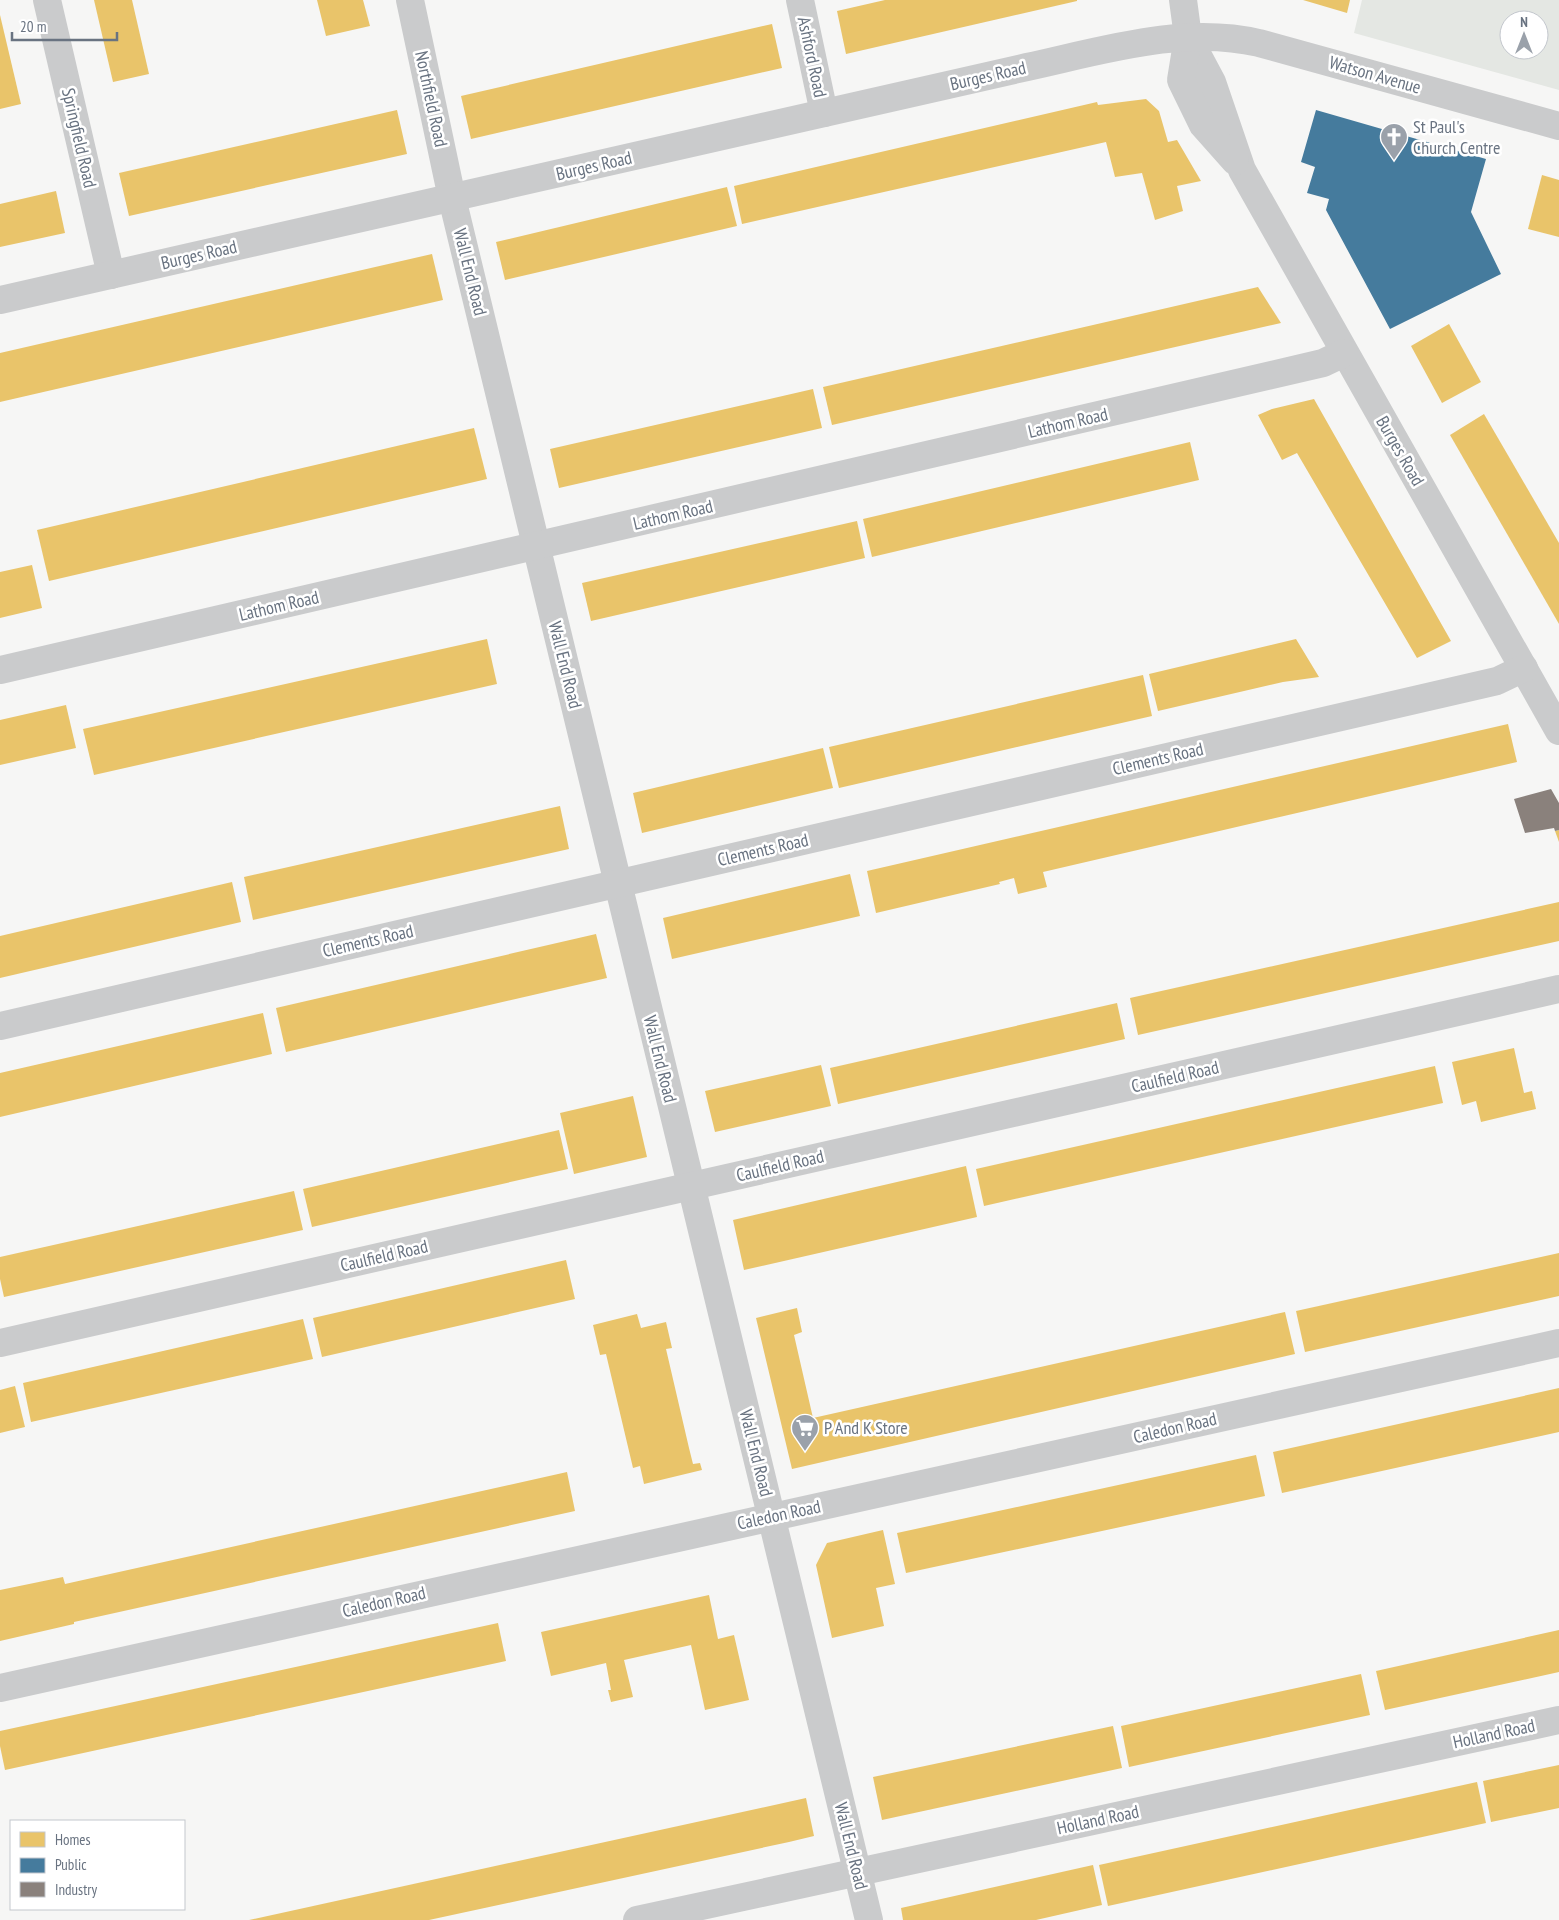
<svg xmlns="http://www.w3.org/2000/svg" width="1559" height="1920" font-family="'PT Sans Narrow',sans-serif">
<rect width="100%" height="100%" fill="#f6f6f5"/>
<path fill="#e4e7e3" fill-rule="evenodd" d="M1362,0H1559V90L1354,33ZM1509,20H1539V50H1509Z"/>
<g fill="#e9c46a">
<polygon points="94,0 132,0 149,74 113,82"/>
<polygon points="317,0 363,0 370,26 326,36"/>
<polygon points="885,0 1077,0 1077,1 846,54 837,11"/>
<polygon points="1303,0 1350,0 1347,13"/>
<polygon points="0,15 21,104 0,109"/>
<polygon points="772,24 782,68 471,139 461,96"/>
<polygon points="1146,99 1159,111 1168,142 1177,140 1201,181 1177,186 1183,211 1155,220 1142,173 1115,177 1106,142 742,224 734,186 1097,102 1098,105"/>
<polygon points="397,110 407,154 129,216 119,173"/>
<polygon points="1542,175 1559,180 1559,237 1528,229"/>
<polygon points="727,187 737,226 505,280 496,242"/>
<polygon points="56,191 65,233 0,247 0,204"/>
<polygon points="432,254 443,300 0,402 0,353"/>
<polygon points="1258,287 1281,323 832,425 823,387"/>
<polygon points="1449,324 1481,382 1442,403 1411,346"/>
<polygon points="813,389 822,428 559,488 550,449"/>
<polygon points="1314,399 1451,641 1417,658 1297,453 1282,460 1258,415 1272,409"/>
<polygon points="1484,414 1559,543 1559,624 1450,435"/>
<polygon points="474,428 487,479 49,581 37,530"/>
<polygon points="1190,442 1199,480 872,557 863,519"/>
<polygon points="857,521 865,558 591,621 582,583"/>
<polygon points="32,565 42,608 0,618 0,572"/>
<polygon points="487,639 497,684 94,775 83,729"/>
<polygon points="1296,639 1319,677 1283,682 1158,711 1149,674"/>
<polygon points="1143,675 1152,716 839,788 829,747"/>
<polygon points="66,705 76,748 0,765 0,720"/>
<polygon points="1508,724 1517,762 1043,872 1047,887 1018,894 1014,878 999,882 1000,884 876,913 867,871"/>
<polygon points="823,748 833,788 642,833 633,793"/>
<polygon points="560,806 569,849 253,920 244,877"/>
<polygon points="1559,830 1559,842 1555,831"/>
<polygon points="850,874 860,916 672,959 663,918"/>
<polygon points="232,882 241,922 0,978 0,936"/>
<polygon points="1559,902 1559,941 1138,1035 1130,998"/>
<polygon points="596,934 607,978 286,1052 276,1008"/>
<polygon points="1117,1003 1125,1039 838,1104 830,1068"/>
<polygon points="263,1013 272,1054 0,1117 0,1073"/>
<polygon points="1514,1048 1524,1093 1532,1091 1536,1109 1481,1122 1476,1101 1462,1105 1452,1062"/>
<polygon points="821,1065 831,1106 715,1132 705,1091"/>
<polygon points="1435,1066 1443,1103 984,1206 976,1169"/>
<polygon points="633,1096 647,1157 574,1174 560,1113"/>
<polygon points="559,1130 568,1169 312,1227 303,1189"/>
<polygon points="966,1166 977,1217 744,1270 733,1220"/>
<polygon points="294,1191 303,1230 4,1297 0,1279 0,1257"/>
<polygon points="1559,1253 1559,1296 1305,1352 1296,1311"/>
<polygon points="566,1260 575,1299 322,1357 313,1318"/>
<polygon points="797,1308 802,1332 794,1335 813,1418 1285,1312 1295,1354 792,1469 756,1318"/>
<polygon points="637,1314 641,1328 666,1322 672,1348 666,1349 689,1448 693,1464 700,1463 702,1470 644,1484 640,1466 633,1468 606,1354 600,1355 593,1325"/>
<polygon points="303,1319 313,1359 31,1422 23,1383"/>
<polygon points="15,1386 25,1427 0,1433 0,1390"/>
<polygon points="1559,1388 1559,1432 1282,1493 1273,1452"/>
<polygon points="1256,1455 1265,1496 906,1573 897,1533"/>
<polygon points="567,1472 575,1511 74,1622 74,1624 0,1641 0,1590 63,1577 65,1584"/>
<polygon points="883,1530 895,1584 876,1588 884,1626 832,1638 816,1565 827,1543"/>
<polygon points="709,1595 718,1639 734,1635 749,1700 705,1710 691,1645 624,1660 633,1697 611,1702 608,1690 611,1690 606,1663 551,1676 541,1632"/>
<polygon points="498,1623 506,1661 5,1770 0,1746 0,1731"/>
<polygon points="1559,1630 1559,1672 1385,1710 1376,1671"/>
<polygon points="1361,1674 1370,1715 1129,1767 1121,1726"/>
<polygon points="1113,1726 1122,1768 882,1820 873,1777"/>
<polygon points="1559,1765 1559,1808 1491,1822 1483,1781"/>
<polygon points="1477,1782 1486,1823 1108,1906 1099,1865"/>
<polygon points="806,1798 814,1836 789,1842 429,1920 249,1920"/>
<polygon points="1093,1865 1102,1905 1036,1920 903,1920 901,1908"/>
</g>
<polygon fill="#457b9d" points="1316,110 1486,159 1471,212 1501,274 1390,329 1326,210 1329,199 1307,193 1315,167 1301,162"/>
<polygon fill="#8a817c" points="1551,789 1559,803 1559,830 1555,831 1554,828 1525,833 1514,799"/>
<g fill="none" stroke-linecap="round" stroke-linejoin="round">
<g stroke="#cacbcc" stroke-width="28">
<polyline points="47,0 111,275"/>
<polyline points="410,0 452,198 869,1920"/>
<polyline points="800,0 824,113"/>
<polyline points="1183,0 1188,37 1212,82 1242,170 1559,731"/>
<polyline points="1188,37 1181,80 1203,125 1235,161"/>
<path d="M0,300L1027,67C1101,51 1183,25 1259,43L1559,126"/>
<polyline points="0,670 1323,363 1344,353"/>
<polyline points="0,1026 1497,681 1524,668"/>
<polyline points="0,1343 1559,989"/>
<polyline points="0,1688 1559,1343"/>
<polyline points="637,1920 1559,1720"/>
</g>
</g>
<defs>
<symbol id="church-pin" viewBox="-11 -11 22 30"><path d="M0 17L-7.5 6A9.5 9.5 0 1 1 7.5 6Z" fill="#9aa1aa" stroke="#fff"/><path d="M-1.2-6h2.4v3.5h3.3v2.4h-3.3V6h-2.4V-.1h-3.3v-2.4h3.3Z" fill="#fff"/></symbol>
<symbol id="supermarket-pin" viewBox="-11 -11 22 30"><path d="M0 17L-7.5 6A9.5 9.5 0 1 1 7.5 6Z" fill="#9aa1aa" stroke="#fff"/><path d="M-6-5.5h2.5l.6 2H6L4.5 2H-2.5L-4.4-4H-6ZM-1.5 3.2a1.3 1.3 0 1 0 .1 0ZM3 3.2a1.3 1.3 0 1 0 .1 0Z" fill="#fff"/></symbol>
</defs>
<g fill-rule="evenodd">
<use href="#church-pin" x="1378" y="121" width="32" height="43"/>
<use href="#supermarket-pin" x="789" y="1412" width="32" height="43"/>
</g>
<g text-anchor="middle" stroke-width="5" stroke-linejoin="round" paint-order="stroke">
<g font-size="18" fill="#697381" stroke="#fff">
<text transform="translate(812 57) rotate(78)" y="6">Ashford Road</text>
<text transform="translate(1375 75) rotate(16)" y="6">Watson Avenue</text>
<text transform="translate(988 76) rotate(-13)" y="6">Burges Road</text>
<text transform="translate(431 99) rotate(78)" y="6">Northfield Road</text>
<text transform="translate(79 138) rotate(77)" y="6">Springfield Road</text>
<text transform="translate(594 166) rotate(-13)" y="6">Burges Road</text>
<text transform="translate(199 255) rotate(-13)" y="6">Burges Road</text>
<text transform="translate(470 272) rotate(76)" y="6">Wall End Road</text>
<text transform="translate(1068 423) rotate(-13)" y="6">Lathom Road</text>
<text transform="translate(1400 451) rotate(60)" y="6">Burges Road</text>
<text transform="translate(673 515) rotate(-13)" y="6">Lathom Road</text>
<text transform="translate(279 606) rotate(-13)" y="6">Lathom Road</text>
<text transform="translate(565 665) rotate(76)" y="6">Wall End Road</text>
<text transform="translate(1158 759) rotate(-13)" y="6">Clements Road</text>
<text transform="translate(763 850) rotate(-13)" y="6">Clements Road</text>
<text transform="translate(368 941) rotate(-13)" y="6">Clements Road</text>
<text transform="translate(660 1059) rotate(76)" y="6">Wall End Road</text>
<text transform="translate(1175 1077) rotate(-13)" y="6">Caulfield Road</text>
<text transform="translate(780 1166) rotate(-13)" y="6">Caulfield Road</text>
<text transform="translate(384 1256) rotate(-13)" y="6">Caulfield Road</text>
<text transform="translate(1175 1428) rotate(-13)" y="6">Caledon Road</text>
<text transform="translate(756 1453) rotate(76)" y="6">Wall End Road</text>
<text transform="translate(779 1515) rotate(-12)" y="6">Caledon Road</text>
<text transform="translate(384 1602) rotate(-13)" y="6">Caledon Road</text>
<text transform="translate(1494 1734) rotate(-12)" y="6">Holland Road</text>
<text transform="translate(1098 1820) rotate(-12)" y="6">Holland Road</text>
<text transform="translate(851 1846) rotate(76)" y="6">Wall End Road</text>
</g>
<g font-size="18" fill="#697381" stroke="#fff" text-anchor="start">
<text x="1413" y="133">St Paul's<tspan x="1413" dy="21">Church Centre</tspan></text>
<text x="824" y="1434">P And K Store</text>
</g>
</g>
<rect x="10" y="1820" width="175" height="90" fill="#ffffff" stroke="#c3c7cd"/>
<rect x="20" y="1832" width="25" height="15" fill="#e9c46a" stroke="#c3c7cd"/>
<text x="55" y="1845" font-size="15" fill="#697381">Homes</text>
<rect x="20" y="1858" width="25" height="15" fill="#457b9d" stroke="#c3c7cd"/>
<text x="55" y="1870" font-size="15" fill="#697381">Public</text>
<rect x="20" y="1882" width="25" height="15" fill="#8a817c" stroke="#c3c7cd"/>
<text x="55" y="1895" font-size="15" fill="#697381">Industry</text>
<g transform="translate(1524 35)"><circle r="24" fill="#ffffff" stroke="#c3c7cd"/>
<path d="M0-4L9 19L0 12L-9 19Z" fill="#9aa1aa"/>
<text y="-8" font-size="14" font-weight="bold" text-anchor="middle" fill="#697381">N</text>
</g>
<path d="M12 32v8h105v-8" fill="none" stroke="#697381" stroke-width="2.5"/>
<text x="20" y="32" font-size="15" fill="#697381" stroke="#ffffff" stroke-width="4" paint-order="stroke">20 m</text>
</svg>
